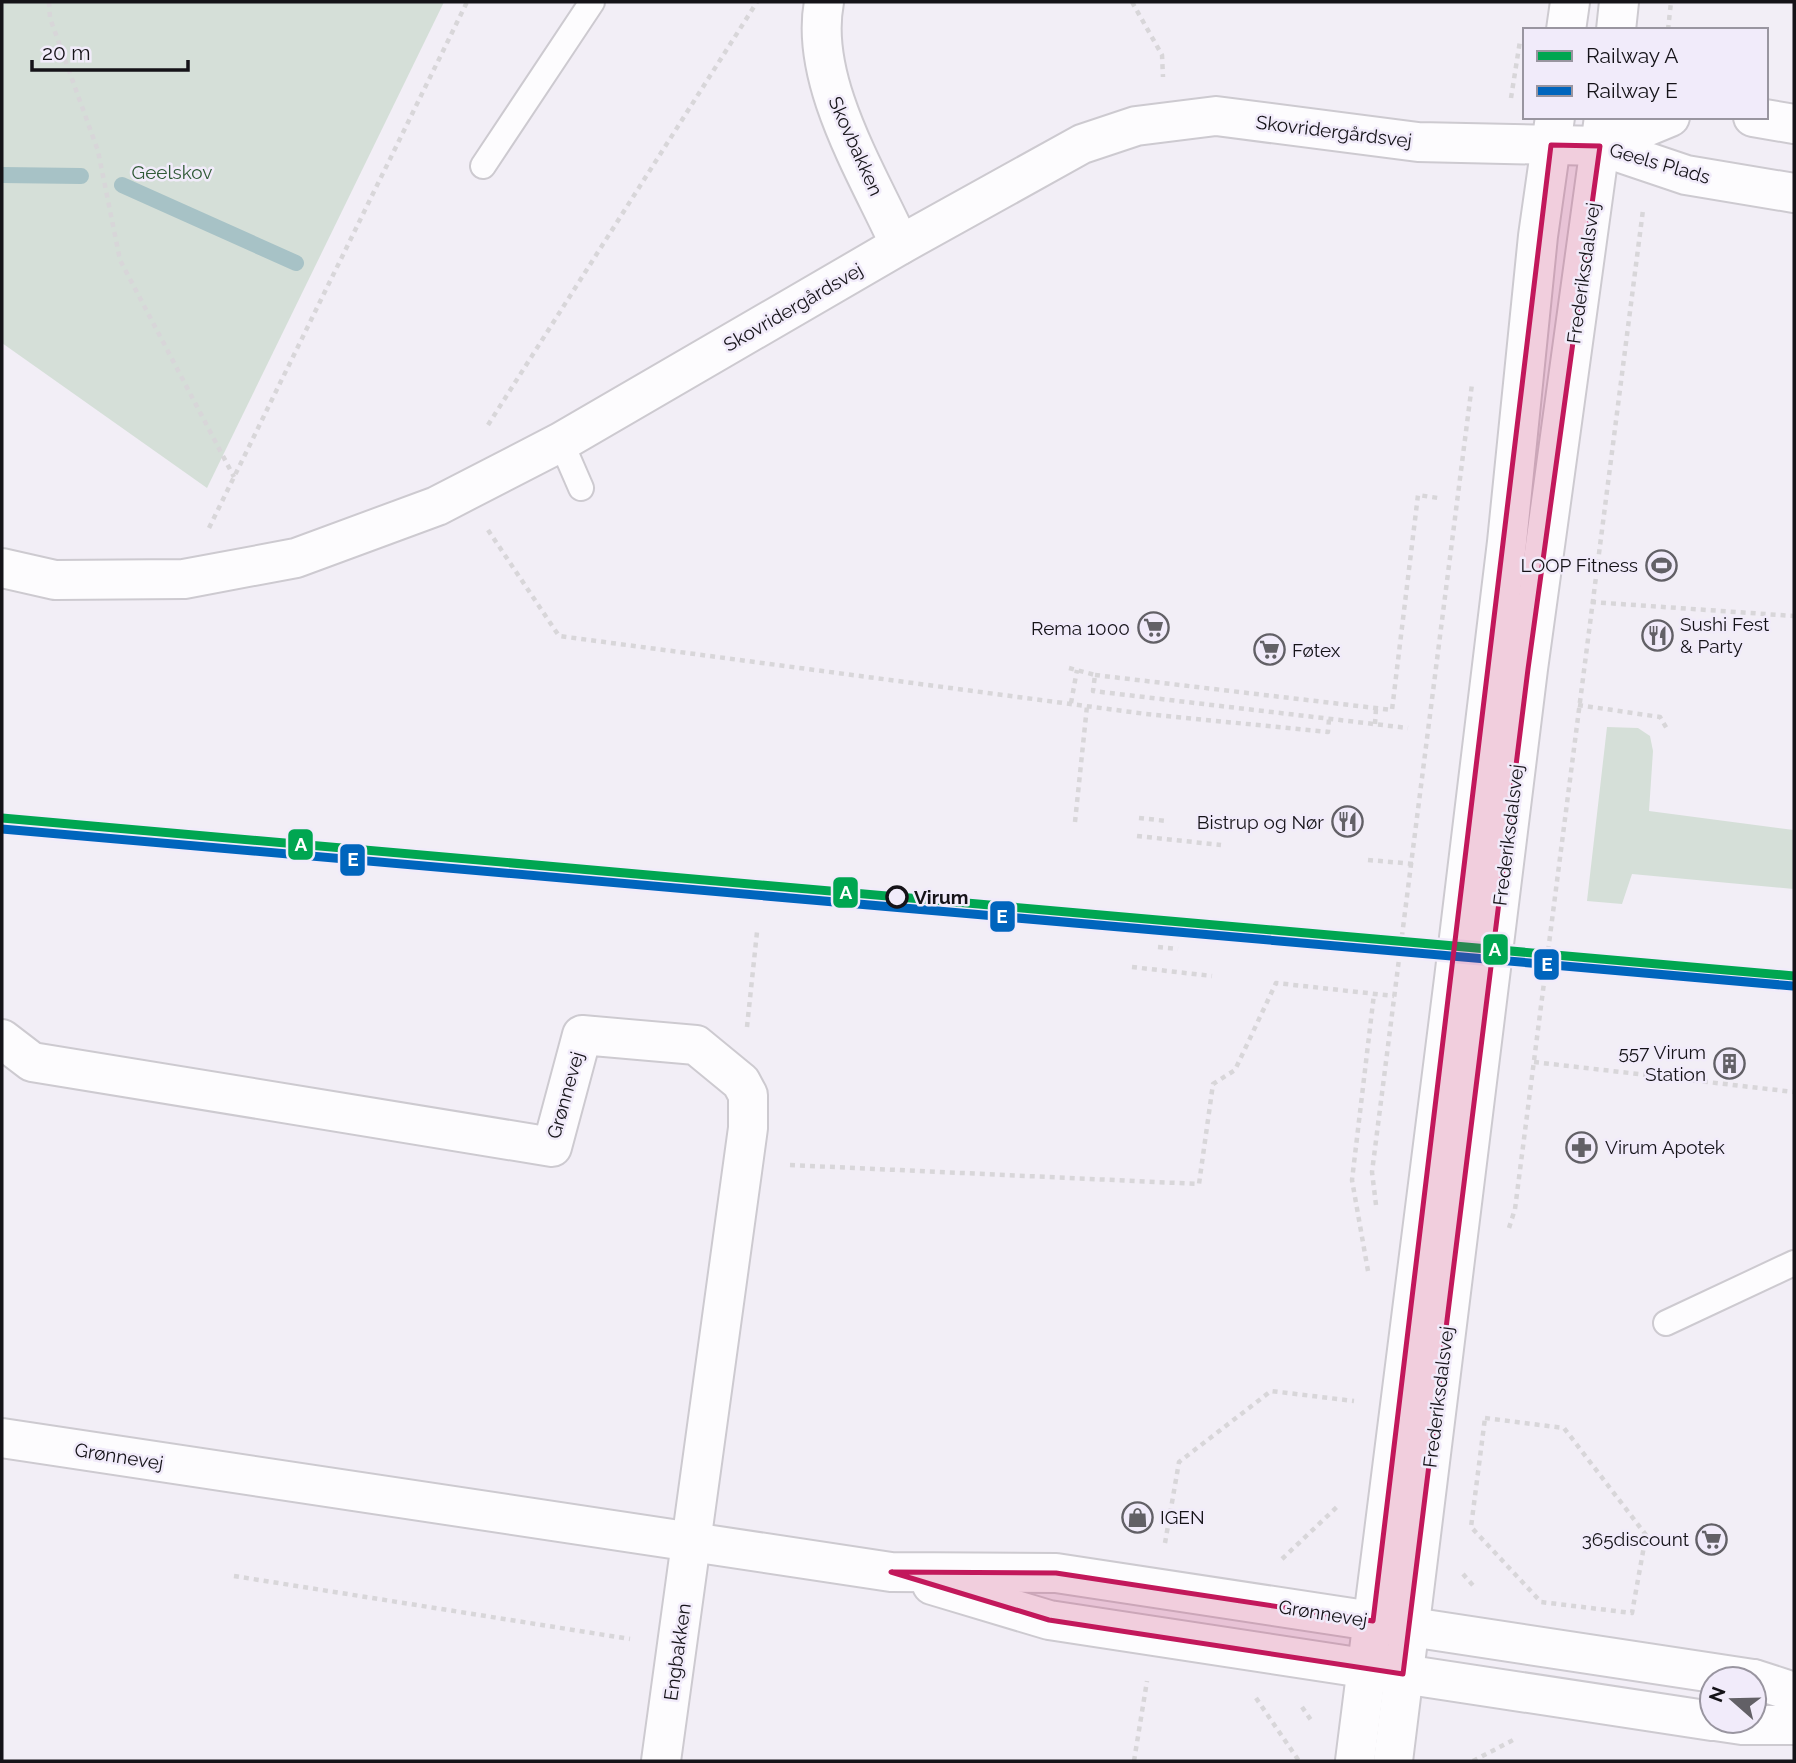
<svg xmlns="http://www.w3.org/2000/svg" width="1796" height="1763" font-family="Raleway,sans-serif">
<rect width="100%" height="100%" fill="#f2eef6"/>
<g fill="#d5dfd8">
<polygon points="2,2 444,2 207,488 2,343"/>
<polygon points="1607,727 1638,728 1650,736 1653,751 1649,811 1794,830 1794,889 1632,874 1622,904 1587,901"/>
</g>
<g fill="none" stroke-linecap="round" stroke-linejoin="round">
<g stroke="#a7c2c6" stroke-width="16">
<polyline points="2,175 81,176"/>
<polyline points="122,185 296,263"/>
</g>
<defs>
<g id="service">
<polyline points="483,166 592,2"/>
<polyline points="561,442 581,488"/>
<polyline points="1666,1323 1794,1263"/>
</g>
<g id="minor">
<path d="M824,2C809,81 868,174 900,245"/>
<polyline points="1753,117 1794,124"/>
<polyline points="1600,146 1670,117"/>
<polyline points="2,568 55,580 184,579 296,558 437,506 561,442 900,245 1082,144 1136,126 1216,116 1418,142 1600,146 1686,175 1794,193"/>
<polyline points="2,1039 32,1062 552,1147 582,1035 696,1045 741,1082 748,1095 748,1128 661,1761"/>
</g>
<g id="tertiary">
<polyline points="1566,30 1570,2"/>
<polyline points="1616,30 1619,2"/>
<polyline points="2,1438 891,1572 1056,1573 1753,1679"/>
<polyline points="932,1585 1049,1620 1712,1721"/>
<polyline points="1754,1679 1794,1692"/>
<polyline points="1715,1721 1742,1725 1794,1725"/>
<polyline points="1355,1761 1454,979 1507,542 1538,236 1555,117"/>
<polyline points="1393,1761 1528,669 1604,117"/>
</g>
</defs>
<use href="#service" stroke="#cdcad0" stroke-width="28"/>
<use href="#minor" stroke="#cdcad0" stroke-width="42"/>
<use href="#tertiary" stroke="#cdcad0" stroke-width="42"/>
<g stroke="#d8d6d9" stroke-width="4.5" stroke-dasharray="5 5" stroke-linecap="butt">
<polyline points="49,2 50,18 98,151 120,260 234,477"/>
<polyline points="1132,2 1162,55 1163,77"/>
<polyline points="1668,30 1671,2"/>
<polyline points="1511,98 1520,41"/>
<polyline points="488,425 757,2"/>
<polyline points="209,528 467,2"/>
<polyline points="488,530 559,636 1146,714 1328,732 1329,719"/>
<polyline points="1591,602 1794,616"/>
<polyline points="1069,668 1095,675 1093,691 1408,728"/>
<polyline points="1095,675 1392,710 1418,495 1438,498"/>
<polyline points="1071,703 1077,670"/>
<polyline points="1578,705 1660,717 1667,729"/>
<polyline points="1375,724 1376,708"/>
<polyline points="1139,818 1167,821"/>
<polyline points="1075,822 1087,706"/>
<polyline points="1137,836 1221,845"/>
<polyline points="1368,860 1414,864"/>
<polyline points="1158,947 1178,949"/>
<polyline points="1132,967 1212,976"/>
<polyline points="747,1027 757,932"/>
<polyline points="1534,1062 1794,1092"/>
<polyline points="790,1165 1199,1184 1213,1084 1235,1070 1276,983 1394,996"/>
<polyline points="1376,1205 1372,1172 1472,384"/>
<polyline points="1509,1228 1515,1209 1643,210"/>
<polyline points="1368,1271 1352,1180 1374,994"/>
<polygon points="1485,1418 1564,1428 1646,1535 1632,1613 1541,1602 1471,1527"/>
<polyline points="1165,1543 1179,1462 1271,1391 1354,1401"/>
<polyline points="1282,1559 1339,1505"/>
<polyline points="1463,1574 1476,1589"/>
<polyline points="234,1576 630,1639"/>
<polyline points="1256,1698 1299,1761"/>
<polyline points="1302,1707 1313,1723"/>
<polyline points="1134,1761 1147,1681"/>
<polyline points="1473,1761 1515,1739"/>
</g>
<use href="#service" stroke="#fdfcfe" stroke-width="24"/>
<use href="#minor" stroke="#fdfcfe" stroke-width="38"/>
<use href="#tertiary" stroke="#fdfcfe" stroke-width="38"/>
<defs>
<polyline id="rail-1" points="2,818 1794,976"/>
<polyline id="rail-2" points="2,829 1793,986"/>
</defs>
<use href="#rail-1" stroke="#f1ebfa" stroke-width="14"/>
<use href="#rail-2" stroke="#f1ebfa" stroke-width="14"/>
<use href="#rail-1" stroke="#00a651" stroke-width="9"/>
<use href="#rail-2" stroke="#0065bd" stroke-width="9"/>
</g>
<path fill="#c2185b" fill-opacity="0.2" stroke="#c2185b" stroke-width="5" stroke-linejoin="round" d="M1551,145L1600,146L1528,669L1403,1674L1049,1620L891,1572L1056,1573L1373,1621Z"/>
<defs>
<symbol id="stadium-ring" viewBox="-11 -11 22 22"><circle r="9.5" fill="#f1ebfa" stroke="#626066" stroke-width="1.5"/><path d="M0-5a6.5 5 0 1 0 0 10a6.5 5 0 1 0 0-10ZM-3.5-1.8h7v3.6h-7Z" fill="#626066"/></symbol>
<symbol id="supermarket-ring" viewBox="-11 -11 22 22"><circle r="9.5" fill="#f1ebfa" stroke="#626066" stroke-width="1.5"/><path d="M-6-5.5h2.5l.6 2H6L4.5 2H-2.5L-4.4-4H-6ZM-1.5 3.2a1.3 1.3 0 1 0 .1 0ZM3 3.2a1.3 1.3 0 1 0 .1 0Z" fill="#626066"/></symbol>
<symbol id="restaurant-ring" viewBox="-11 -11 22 22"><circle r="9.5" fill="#f1ebfa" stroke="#626066" stroke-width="1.5"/><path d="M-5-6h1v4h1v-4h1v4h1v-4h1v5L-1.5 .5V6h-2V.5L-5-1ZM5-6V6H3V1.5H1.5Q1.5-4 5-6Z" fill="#626066"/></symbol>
<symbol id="building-ring" viewBox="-11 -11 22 22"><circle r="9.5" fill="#f1ebfa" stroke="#626066" stroke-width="1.5"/><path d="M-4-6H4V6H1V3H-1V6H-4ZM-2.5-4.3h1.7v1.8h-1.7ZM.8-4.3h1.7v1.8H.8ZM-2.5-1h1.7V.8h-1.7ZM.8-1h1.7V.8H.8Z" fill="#626066"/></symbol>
<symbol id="pharmacy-ring" viewBox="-11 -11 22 22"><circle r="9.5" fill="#f1ebfa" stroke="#626066" stroke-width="1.5"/><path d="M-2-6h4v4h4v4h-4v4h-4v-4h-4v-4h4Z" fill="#626066"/></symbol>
<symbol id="shop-ring" viewBox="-11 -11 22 22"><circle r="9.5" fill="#f1ebfa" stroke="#626066" stroke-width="1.5"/><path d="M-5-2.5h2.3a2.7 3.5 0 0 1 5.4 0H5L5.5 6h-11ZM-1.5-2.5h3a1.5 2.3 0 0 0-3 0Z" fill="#626066"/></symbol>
</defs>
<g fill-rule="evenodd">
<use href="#stadium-ring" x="1644" y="548" width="35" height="35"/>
<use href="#supermarket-ring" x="1136" y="610" width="35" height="35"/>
<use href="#restaurant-ring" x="1640" y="618" width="35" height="35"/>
<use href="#supermarket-ring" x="1252" y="632" width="35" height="35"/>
<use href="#restaurant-ring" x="1330" y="804" width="35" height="35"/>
<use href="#building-ring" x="1712" y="1046" width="35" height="35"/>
<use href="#pharmacy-ring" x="1564" y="1130" width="35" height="35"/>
<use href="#shop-ring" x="1120" y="1500" width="35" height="35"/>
<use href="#supermarket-ring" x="1694" y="1522" width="35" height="35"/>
</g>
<circle fill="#f1ebfa" stroke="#151318" stroke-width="3.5" cx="897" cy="897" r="10"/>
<g text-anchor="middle" stroke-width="5" stroke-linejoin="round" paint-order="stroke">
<g font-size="19" fill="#151318" stroke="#f1ebfa">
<text transform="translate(1334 131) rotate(7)" y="7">Skovridergårdsvej</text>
<text transform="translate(856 146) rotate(66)" y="7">Skovbakken</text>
<text transform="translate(1660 163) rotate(16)" y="7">Geels Plads</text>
<text transform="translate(1583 273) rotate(-82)" y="7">Frederiksdalsvej</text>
<text transform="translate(793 307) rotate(-30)" y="7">Skovridergårdsvej</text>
<text transform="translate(1508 835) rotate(-83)" y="7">Frederiksdalsvej</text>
<text transform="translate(565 1095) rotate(-74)" y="7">Grønnevej</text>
<text transform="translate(1438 1397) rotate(-83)" y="7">Frederiksdalsvej</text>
<text transform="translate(119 1456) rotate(9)" y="7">Grønnevej</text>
<text transform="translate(1323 1613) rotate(9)" y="7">Grønnevej</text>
<text transform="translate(677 1652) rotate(-82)" y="7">Engbakken</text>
</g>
<g font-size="19" fill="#305a37" stroke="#f1ebfa">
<text x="172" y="179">Geelskov</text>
</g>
<g font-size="19" fill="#151318" stroke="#f1ebfa" text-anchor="end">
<text x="1638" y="572">LOOP Fitness</text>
<text x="1680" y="631" text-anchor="start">Sushi Fest<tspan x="1680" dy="22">&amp; Party</tspan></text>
<text x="1130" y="635">Rema 1000</text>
<text x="1292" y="657" text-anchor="start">Føtex</text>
<text x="1324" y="829">Bistrup og Nør</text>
<text x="1706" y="1059">557 Virum<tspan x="1706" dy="22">Station</tspan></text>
<text x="1605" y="1154" text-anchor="start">Virum Apotek</text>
<text x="1160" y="1524" text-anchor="start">IGEN</text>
<text x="1689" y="1546">365discount</text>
</g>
<g font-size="19" font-weight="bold" fill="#151318" stroke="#f1ebfa" text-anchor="start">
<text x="914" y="904">Virum</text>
</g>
</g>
<g stroke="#f1ebfa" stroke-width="2.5">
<rect x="287" y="828" width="27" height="33" rx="7" fill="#00a651"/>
<rect x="339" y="843" width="27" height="34" rx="7" fill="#0065bd"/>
<rect x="832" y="876" width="27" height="33" rx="7" fill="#00a651"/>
<rect x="989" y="900" width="27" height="33" rx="7" fill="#0065bd"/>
<rect x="1482" y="933" width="27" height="33" rx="7" fill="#00a651"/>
<rect x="1533" y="948" width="27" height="33" rx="7" fill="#0065bd"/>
</g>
<g font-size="19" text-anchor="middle" font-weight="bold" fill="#fff">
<text x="301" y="851">A</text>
<text x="353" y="866">E</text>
<text x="846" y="899">A</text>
<text x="1002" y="923">E</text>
<text x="1495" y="956">A</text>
<text x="1547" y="971">E</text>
</g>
<rect width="1796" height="1763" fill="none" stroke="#151318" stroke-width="7"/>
<rect x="1523" y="28" width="245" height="91" fill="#f1ebfa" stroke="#9995a0" stroke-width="2"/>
<rect x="1537" y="51" width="35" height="10" fill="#00a651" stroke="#9995a0" stroke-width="2"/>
<text x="1586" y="63" font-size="21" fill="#151318">Railway A</text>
<rect x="1537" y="86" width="35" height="10" fill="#0065bd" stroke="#9995a0" stroke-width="2"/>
<text x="1586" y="98" font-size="21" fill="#151318">Railway E</text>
<g transform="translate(1733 1700) rotate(290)"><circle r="33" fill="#f1ebfa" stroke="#9995a0" stroke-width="2"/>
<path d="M0-5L12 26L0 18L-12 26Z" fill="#626066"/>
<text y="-10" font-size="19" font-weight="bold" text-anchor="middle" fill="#151318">N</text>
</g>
<path d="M32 60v10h156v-10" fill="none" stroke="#151318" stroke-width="3.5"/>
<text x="42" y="60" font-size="21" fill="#151318" stroke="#f1ebfa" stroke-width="5" paint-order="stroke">20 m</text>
</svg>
